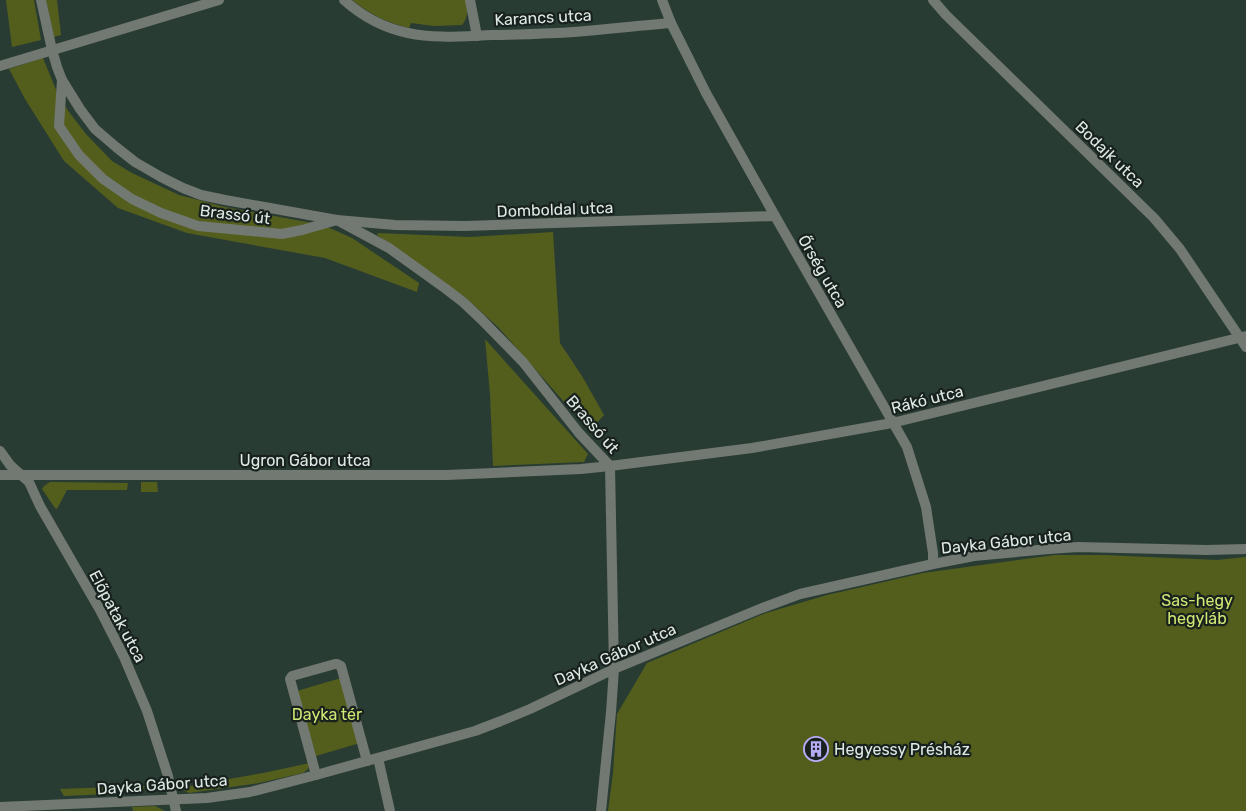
<svg xmlns="http://www.w3.org/2000/svg" width="1246" height="811" font-family="Rubik,sans-serif">
<rect width="100%" height="100%" fill="#293c34"/>
<g fill="#535e1c">
<polygon points="6,0 34,0 41,40 12,47"/>
<polygon points="46,0 57,0 61,35 54,37"/>
<path d="M352,0H467C468,9 468,18 462,25L434,26L411,23L409,28C386,22 371,15 352,0Z"/>
<polygon points="43,58 59,97 69,112 86,134 112,161 132,173 179,195 225,207 323,225 352,238 419,283 417,292 325,258 187,233 118,208 64,161 25,99 9,69"/>
<polygon points="553,232 560,343 582,376 604,415 594,426 589,425 573,412 498,327 466,298 377,235 378,233 470,237"/>
<polygon points="485,339 588,454 584,462 493,466 490,394"/>
<polygon points="50,482 55,482 128,483 127,490 67,490 57,509 55,508 42,489 44,486"/>
<polygon points="141,482 157,482 158,492 141,492"/>
<polygon points="1055,555 1104,555 1217,560 1246,557 1246,811 608,811 613,773 617,714 647,663 766,613 827,595 923,573"/>
<polygon points="341,678 360,743 316,756 297,691"/>
<polygon points="310,763 308,769 303,773 259,783 189,793 179,788 263,773"/>
<polygon points="145,786 142,792 121,792 120,787"/>
<polygon points="113,787 113,791 109,794 64,796 60,789"/>
<polygon points="155,806 165,811 133,811 132,807"/>
</g>
<g fill="none" stroke-linecap="round" stroke-linejoin="round">
<g stroke="#727872" stroke-width="10">
<polyline points="41,0 52,50 57,67 62,80 80,109 95,129 116,147 135,162 161,177 183,188 201,195 225,200 337,220 389,248 446,289 463,302 481,319 523,362 579,433 610,466 614,669 611,712 601,811"/>
<path d="M344,0C362,16 384,28 408,33C435,39 464,36 492,35C513,35 535,34 557,33C595,31 633,26 671,23"/>
<polyline points="470,0 477,36"/>
<polyline points="662,0 671,23 706,93 775,216 907,447 926,507 933,553 933,564"/>
<polyline points="933,0 946,15 1154,218 1180,249 1246,347"/>
<polyline points="0,66 219,0"/>
<polyline points="62,80 59,126 79,155 103,179 132,199 161,213 198,226 282,234 302,230 337,220 395,225 465,226 775,216"/>
<polyline points="0,451 10,465 29,482 40,506 100,610 124,657 147,711 168,776 176,811"/>
<polyline points="0,475 447,475 581,469 610,466 752,448 892,423 1246,336"/>
<polyline points="378,758 390,811"/>
<polyline points="316,775 290,679 292,676 335,664 337,664 341,666 367,761"/>
<polyline points="0,807 207,798 250,792 316,775 475,731 501,721 530,709 614,669 762,608 800,594 933,564 974,556 1049,549 1078,547 1206,550 1246,549"/>
</g>
</g>
<defs>
<symbol id="building-ring" viewBox="-11 -11 22 22"><circle r="9.5" fill="#18211d" stroke="#b7abf8" stroke-width="1.5"/><path d="M-4-6H4V6H1V3H-1V6H-4ZM-2.5-4.3h1.7v1.8h-1.7ZM.8-4.3h1.7v1.8H.8ZM-2.5-1h1.7V.8h-1.7ZM.8-1h1.7V.8H.8Z" fill="#b7abf8"/></symbol>
</defs>
<g fill-rule="evenodd">
<use href="#building-ring" x="802" y="735" width="28" height="28"/>
</g>
<g text-anchor="middle" stroke-width="4.5" stroke-linejoin="round" paint-order="stroke">
<g font-size="16" fill="#dee9e4" stroke="#18211d">
<text transform="translate(543 17) rotate(-3)" y="6">Karancs utca</text>
<text transform="translate(1110 154) rotate(44)" y="6">Bodajk utca</text>
<text transform="translate(555 209) rotate(-2)" y="6">Domboldal utca</text>
<text transform="translate(235 214) rotate(7)" y="6">Brassó út</text>
<text transform="translate(823 271) rotate(60)" y="6">Őrség utca</text>
<text transform="translate(927 399) rotate(-14)" y="6">Rákó utca</text>
<text transform="translate(593 424) rotate(49)" y="6">Brassó út</text>
<text x="305" y="466">Ugron Gábor utca</text>
<text transform="translate(1006 541) rotate(-6)" y="6">Dayka Gábor utca</text>
<text transform="translate(118 616) rotate(62)" y="6">Előpatak utca</text>
<text transform="translate(615 654) rotate(-24)" y="6">Dayka Gábor utca</text>
<text transform="translate(162 784) rotate(-4)" y="6">Dayka Gábor utca</text>
</g>
<g font-size="16" fill="#d1e774" stroke="#18211d">
<text x="1197" y="606">Sas-hegy<tspan x="1197" dy="18">hegyláb</tspan></text>
<text x="327" y="720">Dayka tér</text>
</g>
<g font-size="16" fill="#dee9e4" stroke="#18211d" text-anchor="start">
<text x="834" y="755">Hegyessy Présház</text>
</g>
</g>
</svg>
